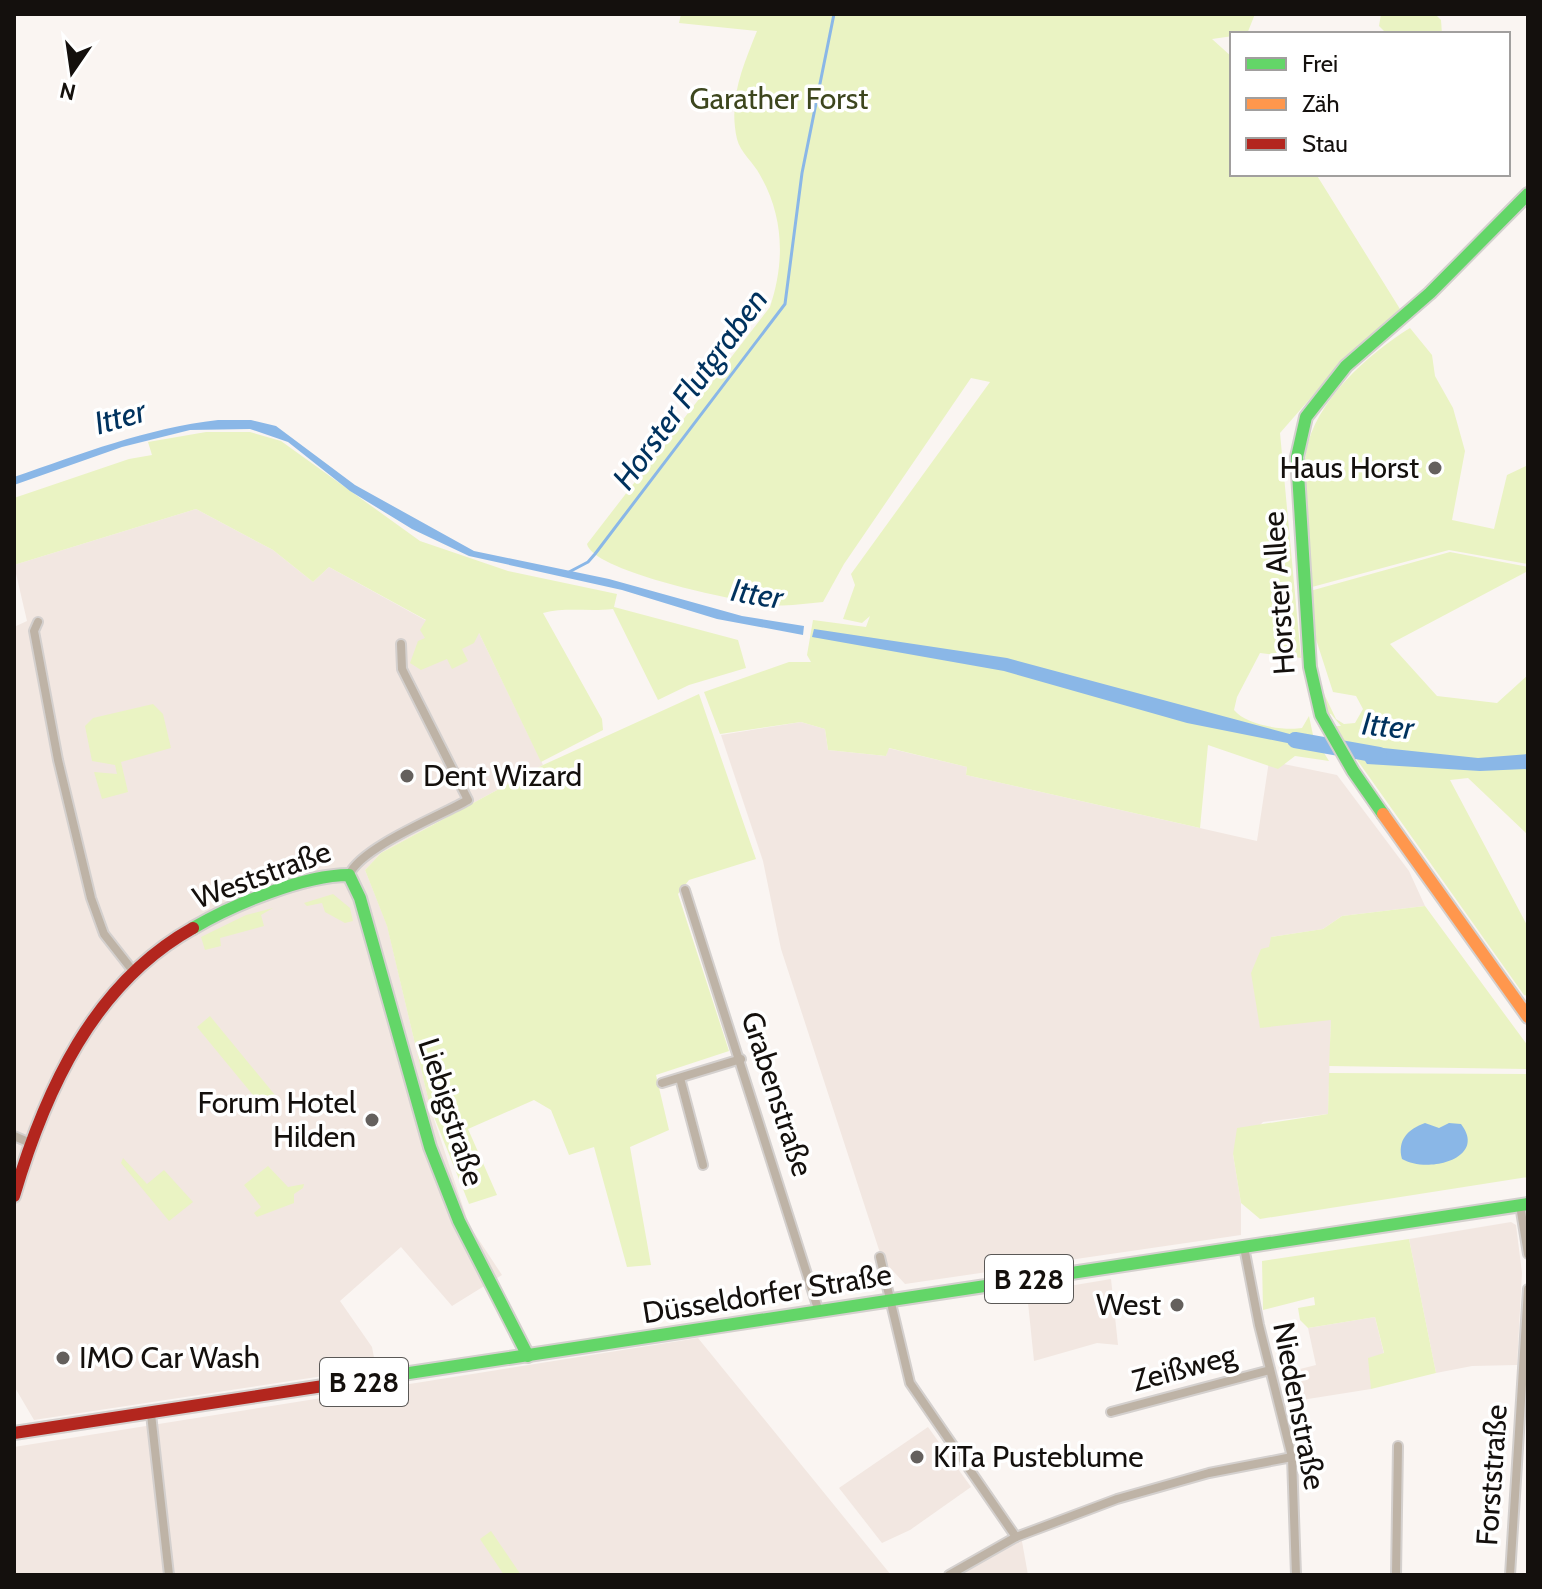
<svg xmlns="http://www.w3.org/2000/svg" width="1542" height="1589" font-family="Cabin,sans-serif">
<rect width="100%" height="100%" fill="#faf5f2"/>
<g fill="#f2e7e1">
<polygon points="196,509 273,550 313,582 329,567 425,620 479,633 543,765 381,853 365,870 387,925 430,1107 469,1225 502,1275 452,1306 401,1247 340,1301 372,1347 376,1368 34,1420 14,1386 14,627 27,621 14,565"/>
<polygon points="801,722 825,729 828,750 886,756 888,748 967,767 966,775 1257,841 1269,761 1337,775 1409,871 1425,906 1342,916 1323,929 1271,937 1331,1020 1328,1114 1263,1122 1233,1154 1241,1203 1241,1235 905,1284 882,1259 781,949 763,861 721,735"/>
<polygon points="1511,1222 1516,1225 1522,1273 1517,1365 1472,1366 1436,1373 1409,1239"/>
<polygon points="1111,1279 1118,1345 1097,1343 1034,1361 1027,1293"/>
<polygon points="1375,1317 1384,1354 1371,1389 1289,1402 1280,1374 1316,1365 1308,1328"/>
<polygon points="698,1338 891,1575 14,1575 14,1447"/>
<polygon points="928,1427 971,1487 910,1530 882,1543 839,1488"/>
<polygon points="1021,1536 1028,1575 946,1575"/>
</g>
<g fill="#eaf3c3">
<path d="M681,14H1255L1247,34L1212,39L1232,57V174H1316L1400,309L1343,361L1280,433L1301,658L1260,653L1237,697L1234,710C1246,725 1284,731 1302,728L1309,716L1313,735L1329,761L1295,756L1278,769L1208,745L1200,828L966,775L967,767L889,748L886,756L828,750L825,729L801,722L720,734L704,692L789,662H811L807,655L813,620L866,627L870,616L862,623L843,619L855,585L851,574L990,382L971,378L844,564L823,602C807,603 789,607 773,605C743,603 593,572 587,544L770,307C785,262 784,217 760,175C754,163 740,152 737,139C728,100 743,66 757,31L679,23Z"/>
<polygon points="1381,14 1435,14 1441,20 1442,34 1387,34 1379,26"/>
<path d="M1410,328L1432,355L1435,376L1453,408L1465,451L1452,520L1494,529L1507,475L1528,465V564L1449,550L1312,587C1308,544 1299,494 1306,452C1315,401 1368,354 1410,328Z"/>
<path d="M206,432H250L281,441L420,541L508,571L617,594L614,607L738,640L746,668L689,685L658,700L613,609C589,612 566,607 543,613L602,719L603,730L541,762L479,633L474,643L462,649L468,661L452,669L447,659L421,670L410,663L418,641L425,638L420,630L426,620L329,567L313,582L273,550L196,509L14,565V498L129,459L152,455L148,442Z"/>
<polygon points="1450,552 1528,567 1528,571 1390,644 1437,696 1497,703 1528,675 1528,835 1468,778 1450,780 1528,927 1528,996 1524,995 1333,726 1341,726 1331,714 1323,712 1316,677 1336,719 1344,724 1355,723 1363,709 1356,696 1333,692 1313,630 1310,591"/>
<polygon points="699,694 756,859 689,880 678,894 729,1051 656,1075 669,1130 630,1147 651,1265 627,1267 594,1147 569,1155 551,1110 534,1100 468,1129 497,1195 469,1204 430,1107 387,926 365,870 381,853 543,765"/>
<polygon points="153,704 163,714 171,748 121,762 128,792 102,799 94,772 117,774 115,765 92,761 85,726 93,718"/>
<polygon points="333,894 350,908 353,921 345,923 325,912 322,903 307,906 304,903"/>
<polygon points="1425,906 1528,1046 1528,1069 1329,1066 1331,1020 1260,1028 1251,973 1261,949 1269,947 1271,937 1323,929 1342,916"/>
<polygon points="273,908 261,915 264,926 220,938 221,946 205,950 201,937 246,915"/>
<polygon points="210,1016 275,1095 262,1106 197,1027"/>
<polygon points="1329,1073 1528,1074 1528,1177 1260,1219 1241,1203 1233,1154 1237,1128 1328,1114"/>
<polygon points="123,1158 147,1184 164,1170 193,1202 169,1221 121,1163"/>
<polygon points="268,1166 288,1187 304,1184 303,1188 294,1194 294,1203 257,1217 254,1213 261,1207 244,1185"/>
<polygon points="1409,1239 1436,1373 1371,1389 1368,1358 1384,1353 1375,1317 1308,1328 1300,1320 1298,1308 1315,1305 1314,1297 1263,1310 1262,1261"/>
<polygon points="491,1531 521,1575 504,1575 480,1539"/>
</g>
<g fill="#8ab7e7">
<path d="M218,420H251L276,426L355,485L474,551L609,579L742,616L804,626L803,635L717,619L622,590L469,556L412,529L350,491L288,442L250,429L190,430L122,447L14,485V477C81,454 147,428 218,420Z"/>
<polygon points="814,629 1007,658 1312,740 1317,749 1187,723 1004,671 812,637"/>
<polygon points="1355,745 1478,758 1528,754 1528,769 1480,771 1367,764"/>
<path d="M1425,1123L1439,1128L1449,1123L1461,1124C1488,1159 1427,1174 1402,1159C1397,1140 1408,1129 1425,1123Z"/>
</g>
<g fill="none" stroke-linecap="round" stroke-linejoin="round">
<polyline stroke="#8ab7e7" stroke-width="3" points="569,572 588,562 595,554 785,304 802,173 834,14"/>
<polyline stroke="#8ab7e7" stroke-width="16" points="1295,740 1379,755"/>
<defs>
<g id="street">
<polyline points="38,622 34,631 58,760 91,898 104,934 133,971"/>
<path d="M349,875C361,847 440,816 468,800L402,669L401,644"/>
<polyline points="685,890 819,1312"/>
<polyline points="680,1078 703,1165"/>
<polyline points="662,1083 741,1059"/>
<polyline points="14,1136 28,1142"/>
<polyline points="1520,1205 1528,1254"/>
<polyline points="1244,1247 1259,1325 1292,1457 1296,1575"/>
<polyline points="880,1257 910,1383 1016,1537"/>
<polyline points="1111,1412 1270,1370"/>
<polyline points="151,1414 169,1575"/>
<polyline points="949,1575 1016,1537 1117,1499 1209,1473 1292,1457"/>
<polyline points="1396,1575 1398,1446"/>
<polyline points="1510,1575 1528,1289"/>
</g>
<g id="fast">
<polyline points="1383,814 1353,771 1321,715 1310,667 1297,457 1306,417 1346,366 1430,293 1528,194"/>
<path d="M193,928C232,905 303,875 349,875L360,898L430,1147L459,1221L528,1356"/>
<polyline points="343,1383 1528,1204"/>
</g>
<polyline id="slow" points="1383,814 1528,1017"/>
<g id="jam">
<path d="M14,1196C45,1091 93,984 193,928"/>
<polyline points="14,1433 343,1383"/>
</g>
</defs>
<use href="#street" stroke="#d4d0ce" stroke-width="12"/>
<use href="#fast" stroke="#d4d0ce" stroke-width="16"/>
<use href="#slow" stroke="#d4d0ce" stroke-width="16"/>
<use href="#jam" stroke="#d4d0ce" stroke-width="16"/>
<use href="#street" stroke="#beb3a6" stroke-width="8"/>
<use href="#fast" stroke="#63d668" stroke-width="12"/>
<use href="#slow" stroke="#ff974d" stroke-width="12"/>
<use href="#jam" stroke="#b3261e" stroke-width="12"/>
</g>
<g fill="#64605d" stroke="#fff" stroke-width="3">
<circle cx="1435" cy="468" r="8"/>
<circle cx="407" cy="776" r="8"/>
<circle cx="372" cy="1120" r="8"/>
<circle cx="1177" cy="1305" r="8"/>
<circle cx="63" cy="1358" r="8"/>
<circle cx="917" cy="1457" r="8"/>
</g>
<g text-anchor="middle" stroke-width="7" stroke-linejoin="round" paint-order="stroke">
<g fill="#fff" stroke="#5a5856" stroke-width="2">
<rect x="985" y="1255" width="88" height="48" rx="6"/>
<rect x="320" y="1358" width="88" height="48" rx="6"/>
</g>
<g font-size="28" font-weight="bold" fill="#14100d">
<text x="1029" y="1289">B 228</text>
<text x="364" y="1392">B 228</text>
</g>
<g font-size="30" fill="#3d461e" stroke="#fff">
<text x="779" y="109">Garather Forst</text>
</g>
<g font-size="30" fill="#14100d" stroke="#fff" text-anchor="end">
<text x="1419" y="478">Haus Horst</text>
<text x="423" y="786" text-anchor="start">Dent Wizard</text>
<text x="356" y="1113">Forum Hotel<tspan x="356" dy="34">Hilden</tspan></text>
<text x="1161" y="1315">West</text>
<text x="79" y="1368" text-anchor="start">IMO Car Wash</text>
<text x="933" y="1467" text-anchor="start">KiTa Pusteblume</text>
</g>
<g font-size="30" fill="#14100d" stroke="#fff">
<text transform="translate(1279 593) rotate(-94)" y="10">Horster Allee</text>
<text transform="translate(262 875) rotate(-20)" y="10">Weststraße</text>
<text transform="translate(777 1094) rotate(72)" y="10">Grabenstraße</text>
<text transform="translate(451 1112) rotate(72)" y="10">Liebigstraße</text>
<text transform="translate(767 1294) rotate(-9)" y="10">Düsseldorfer Straße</text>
<text transform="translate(1184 1368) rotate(-15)" y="10">Zeißweg</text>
<text transform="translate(1299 1406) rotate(79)" y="10">Niedenstraße</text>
<text transform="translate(1492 1475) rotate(-86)" y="10">Forststraße</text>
</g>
<g font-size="32" font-style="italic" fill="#00325e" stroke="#fff">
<text transform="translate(690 389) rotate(-54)" y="11">Horster Flutgraben</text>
<text transform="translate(120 417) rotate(-16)" y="11">Itter</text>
<text transform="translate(757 594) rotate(10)" y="11">Itter</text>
<text transform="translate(1388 726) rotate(6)" y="11">Itter</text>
</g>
</g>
<rect width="1542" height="1589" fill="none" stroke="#14100d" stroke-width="32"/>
<rect x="1230" y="32" width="280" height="144" fill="#ffffff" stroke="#a19f9e" stroke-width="2"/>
<rect x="1246" y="58" width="40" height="12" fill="#63d668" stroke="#a19f9e" stroke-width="2"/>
<text x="1302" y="72" font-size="24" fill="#14100d">Frei</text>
<rect x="1246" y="98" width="40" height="12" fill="#ff974d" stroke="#a19f9e" stroke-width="2"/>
<text x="1302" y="112" font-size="24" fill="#14100d">Zäh</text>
<rect x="1246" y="138" width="40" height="12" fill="#b3261e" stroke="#a19f9e" stroke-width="2"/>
<text x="1302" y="152" font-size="24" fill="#14100d">Stau</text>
<g transform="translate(72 72) rotate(193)" stroke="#ffffff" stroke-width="6" paint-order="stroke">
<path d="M0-6L14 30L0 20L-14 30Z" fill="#14100d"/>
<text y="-12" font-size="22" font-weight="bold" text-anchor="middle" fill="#14100d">N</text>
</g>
</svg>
